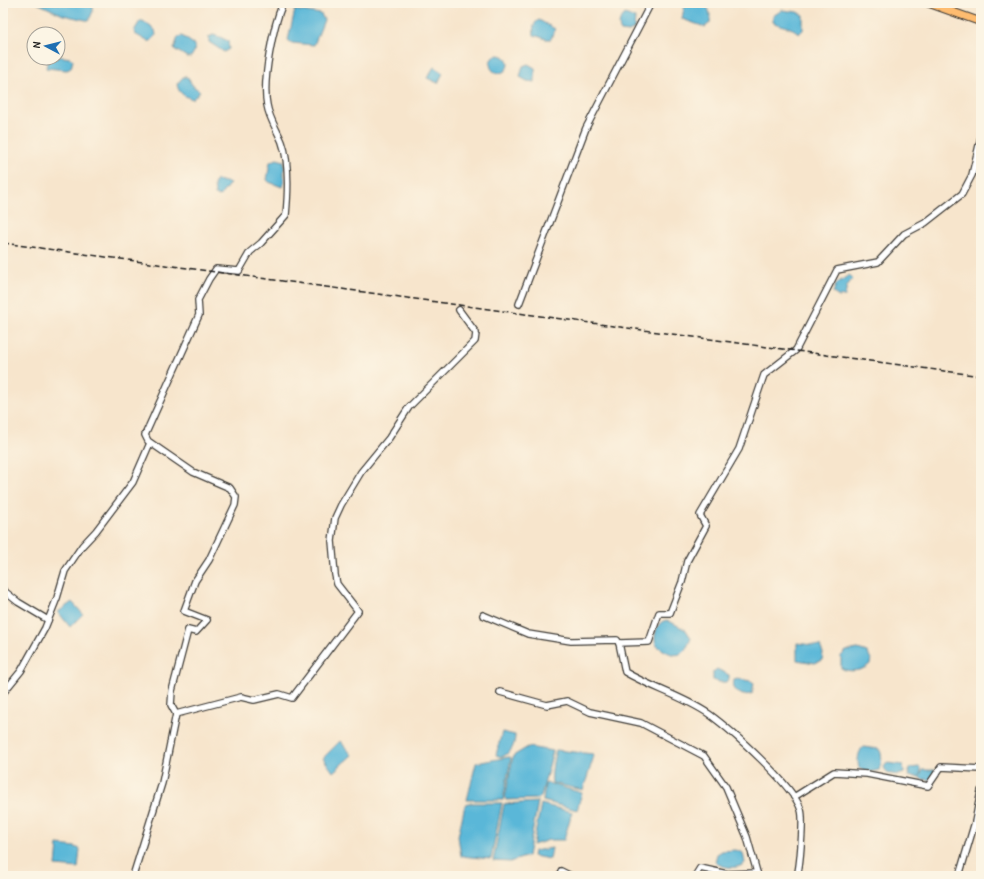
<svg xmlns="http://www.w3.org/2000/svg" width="984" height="879" font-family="'Patrick Hand',sans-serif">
<rect width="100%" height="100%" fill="#fcf5e5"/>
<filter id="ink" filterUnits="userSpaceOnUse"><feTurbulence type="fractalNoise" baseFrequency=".025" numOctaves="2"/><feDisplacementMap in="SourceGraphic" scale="8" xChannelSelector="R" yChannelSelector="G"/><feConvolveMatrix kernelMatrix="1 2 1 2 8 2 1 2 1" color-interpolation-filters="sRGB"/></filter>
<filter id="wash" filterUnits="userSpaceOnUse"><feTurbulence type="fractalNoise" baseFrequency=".012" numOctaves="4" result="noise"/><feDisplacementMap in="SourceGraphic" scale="16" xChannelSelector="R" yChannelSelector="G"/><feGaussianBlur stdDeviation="0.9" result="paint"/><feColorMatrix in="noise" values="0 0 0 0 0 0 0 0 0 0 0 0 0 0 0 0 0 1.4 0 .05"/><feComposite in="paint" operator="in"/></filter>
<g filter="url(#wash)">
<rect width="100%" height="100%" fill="#f7e5cc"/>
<g fill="#5ab7d8" stroke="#3b6a7a">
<polygon points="37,3 93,3 93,11 89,20 86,20 63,15"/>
<path d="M688,3C705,3 711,4 710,23L705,27L682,19L684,8Z"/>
<polygon points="295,10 321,14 324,20 314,45 292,43 288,40"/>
<path d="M782,10L797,12L803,15V30L799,34C793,26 781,27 773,22V16Z"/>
<path d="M625,14L635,18L634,29L629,32L621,31C617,25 620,19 625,14Z"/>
<path d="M539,20L555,29L551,39H546L534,35C533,28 533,23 539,20Z"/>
<polygon points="140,21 143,21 155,30 156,35 151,41 147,41 135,34 134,31"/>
<polygon points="213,35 220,37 228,41 229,49 224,52 209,42 209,37"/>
<polygon points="182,36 195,45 195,50 191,57 187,57 174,49 178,37"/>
<circle cx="499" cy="64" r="9"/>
<polygon points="58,56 70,58 73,60 71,68 67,70 46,68 48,58 58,58"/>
<polygon points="528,64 535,68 535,82 527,81 520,77 523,66"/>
<polygon points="434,67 443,73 438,83 427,78"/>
<path d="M183,77H187L193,86L200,91L193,99C185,97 178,93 177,84Z"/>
<polygon points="277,159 284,161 284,182 282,187 269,182 267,180 270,162"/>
<polygon points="216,180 230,183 220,196 215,195 214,185"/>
<polygon points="849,275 853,278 847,286 845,296 839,297 833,293 836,284"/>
<polygon points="72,602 83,614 70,627 58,612"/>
<path d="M667,620L686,630L691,638C683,660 674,658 656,645C653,637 656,621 667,620Z"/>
<polygon points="797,643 820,646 823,653 822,660 815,663 797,660"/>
<path d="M858,649L867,652L871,659L870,664C863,671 849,673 841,668V656L846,651Z"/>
<polygon points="717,669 729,675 729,678 726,682 718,682 713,680 713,672"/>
<path d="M738,679L751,681L754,683L752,694L743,695C736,692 732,688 734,680Z"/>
<path d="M502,732L515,735C515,745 511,754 501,757L496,755Z"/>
<polygon points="340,741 352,755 333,772 323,758"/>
<polygon points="528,747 553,751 541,796 536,799 506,800 505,798 513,756"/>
<path d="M863,747L879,749C883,755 882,763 879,770L870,772L859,768C857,761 858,752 863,747Z"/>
<path d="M556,750L593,754V759L583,790L552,783C551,774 553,759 556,750Z"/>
<polygon points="509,757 511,758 503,800 467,800 476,763"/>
<path d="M887,763L903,765L904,773C898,776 886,775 884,767Z"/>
<polygon points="919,767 921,769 920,776 923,770 935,770 930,780 921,779 920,777 908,776 910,768"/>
<polygon points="548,783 582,793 577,810 543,801 545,784"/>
<polygon points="538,802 528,856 510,862 493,861 504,804"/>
<polygon points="502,803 491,859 461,856 458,836 465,805 468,803"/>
<polygon points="541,804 572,812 564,840 549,840 533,845"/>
<polygon points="58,845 75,847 80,849 78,868 56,866"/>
<polygon points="552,848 550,859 533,856 534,851"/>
<path d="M736,850L743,853L745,863C737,870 723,868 715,862L717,854L722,851Z"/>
</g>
</g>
<g filter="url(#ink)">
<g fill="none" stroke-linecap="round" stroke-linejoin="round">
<defs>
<g id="minor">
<polyline points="519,304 586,128 651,3"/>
<polyline points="3,590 18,602 48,620"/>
<path d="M483,615L528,634L571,641L617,640L619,643L625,672C652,688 683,696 709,714C731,730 794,786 801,810C804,818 800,867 797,876"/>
<polyline points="619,643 649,642 659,613 670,613 682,582 687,561 706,526 700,515 739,449 764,375 796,350 837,270 878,262 904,234 925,223 962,194 972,175 981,137"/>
<polyline points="500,692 547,705 567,701 590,712 641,723 704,756 726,787 747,837 758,876"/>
<polyline points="3,693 21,671 45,628 57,598 65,571 82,546 96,531 133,482 150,443"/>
<path d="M176,714L171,705L172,691L188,630L196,632L207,620L184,611L195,581L209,560L235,505L236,497L230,488L193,472L148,441L145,435L199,315L198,300L209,279L216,269L239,271L250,252L261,243L286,215C288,194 289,161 282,142C277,130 269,118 267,105C262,81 273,26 283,3"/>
<polyline points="794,797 834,772 867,774 928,786 941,767 981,769"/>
<polyline points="561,871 571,876"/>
<polyline points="133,876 162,783 176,714 241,697 254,700 279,694 292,698 358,611 337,584 335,575 332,541 335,518 341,505 361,472 389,438 409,407 475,341 476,333 459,310"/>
<polyline points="695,876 700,868 727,874 757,873"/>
<polyline points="959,876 975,822 981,791"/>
</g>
<polyline id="major" points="928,3 981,22"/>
</defs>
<use href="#minor" stroke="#3d3a36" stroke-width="8"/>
<use href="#major" stroke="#3d3a36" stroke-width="9"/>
<use href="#minor" stroke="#fff" stroke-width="5.5"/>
<use href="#major" stroke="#febc70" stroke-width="7"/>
<polyline stroke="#1c1c1c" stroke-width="1.5" stroke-dasharray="6 3" stroke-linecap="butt" points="3,243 981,376"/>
</g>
</g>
<rect width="984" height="879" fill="none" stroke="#fcf5e5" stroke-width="16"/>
<g transform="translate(46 46) rotate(277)"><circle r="19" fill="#fcf5e5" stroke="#a29e95"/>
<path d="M0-3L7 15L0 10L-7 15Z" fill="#1f6fb2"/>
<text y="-6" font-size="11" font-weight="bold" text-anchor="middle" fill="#1c1c1c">N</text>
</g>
</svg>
